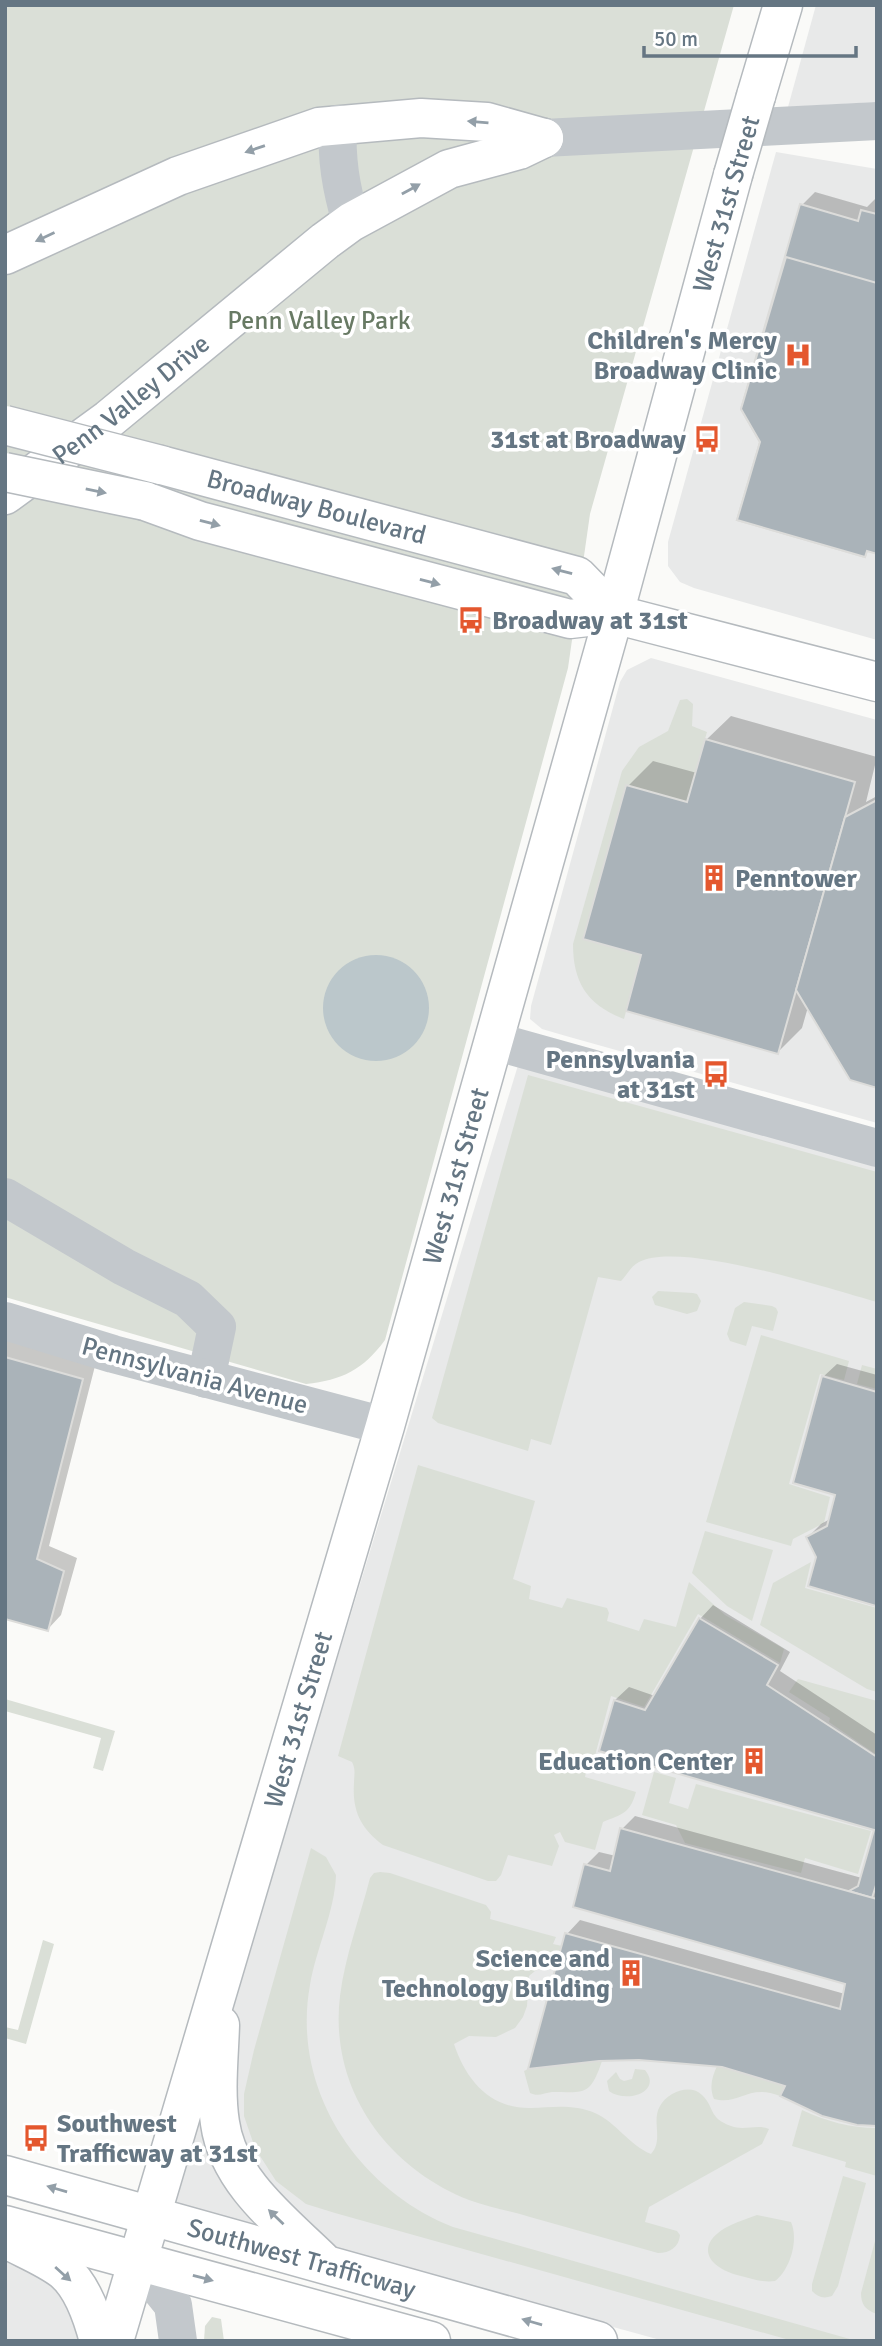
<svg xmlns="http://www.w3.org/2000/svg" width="882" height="2346" font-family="Signika,sans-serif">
<rect width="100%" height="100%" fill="#fafaf8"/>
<g fill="#e8e9e9">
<polygon points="816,5 877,5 877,102 788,107"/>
<polygon points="776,152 877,169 877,640 694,588 680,582 668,566 668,542"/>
<polygon points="651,658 877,720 877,1123 566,1036 542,1029 530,1019 531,1006 620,682 627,670"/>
<polygon points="519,1062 877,1160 877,2341 664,2341 171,2205"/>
<polygon points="5,2256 58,2284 74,2313 79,2341 5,2341"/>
</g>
<g fill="#dadfd7">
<path d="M5,5H734L590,514L568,668L385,1340C363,1370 342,1380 306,1384L5,1297Z"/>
<path d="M687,699L693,704L692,726L707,732L687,802L626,785L583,938L641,955L624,1019C587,1005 573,982 573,944L622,771L639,747L668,731L680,700Z"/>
<path d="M528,1075L877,1172V1302C829,1289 681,1240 639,1262C631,1266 627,1275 621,1281L598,1277L551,1445L531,1439L528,1451L438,1423L432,1418Z"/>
<polygon points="658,1291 693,1293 697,1294 701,1301 697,1311 687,1314 655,1305 652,1297"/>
<polygon points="744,1302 772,1306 776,1308 778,1312 773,1331 752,1326 746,1346 730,1341 727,1334 735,1308"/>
<polygon points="761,1335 849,1361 844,1380 820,1374 789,1484 830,1497 824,1523 793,1539 791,1546 706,1522"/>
<polygon points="862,1365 877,1369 877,1389 857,1384"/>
<path d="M418,1465L535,1501L513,1579L531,1586L529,1599L562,1608L567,1598L607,1608L609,1613L607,1621L639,1631L644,1619L676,1627L689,1582L725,1615L784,1649L780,1663L698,1614L644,1707L611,1696L593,1763H588L585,1777L636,1792C630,1814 622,1814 603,1822L595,1850L565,1842L560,1832L554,1835L559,1846L552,1866L508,1855L501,1875L496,1881H488L383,1845C361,1829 352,1811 354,1783C354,1775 356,1770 352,1762L338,1756Z"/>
<polygon points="705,1531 773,1550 752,1621 727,1606 692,1573"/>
<polygon points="811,1562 805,1588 877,1608 877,1692 867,1689 760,1625 773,1583"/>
<polygon points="798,1679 877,1701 877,1755 829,1722 830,1718 789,1692"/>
<polygon points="5,1699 115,1731 103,1771 93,1768 101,1738 5,1711"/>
<polygon points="654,1772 676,1778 669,1803 688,1809 696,1784 871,1831 858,1874 805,1858 801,1873 685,1843 676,1825 642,1815"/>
<path d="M311,1848L326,1857L336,1875C335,1911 316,1949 310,1985C291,2089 357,2189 453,2227L857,2341H793L335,2213L306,2204L276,2181L255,2148L244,2116V2094L254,2050Z"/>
<path d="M380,1872L390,1873L486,1905L491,1912L490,1919L556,1937L553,1944L562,1946L557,1961L535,1971L529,1976L527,2006L523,2017L515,2028L496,2037L469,2036L454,2044C466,2080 490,2109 531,2108C553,2107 574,2104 595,2113C617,2123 629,2145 651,2154C664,2140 651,2121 660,2106C667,2093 690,2083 702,2095C715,2107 708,2118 731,2126C744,2131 757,2124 769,2129L762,2144L649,2207L645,2222L677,2231L680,2235C679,2247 670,2253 658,2253C615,2241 573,2229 530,2217C510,2211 488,2207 469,2200C385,2167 329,2087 340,1996C345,1956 360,1917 370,1878L374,1873Z"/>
<polygon points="43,1940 54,1944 26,2044 5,2038 5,2027 18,2030"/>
<path d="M602,2061C590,2097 584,2092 552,2092C544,2093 538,2097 530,2093L524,2071L528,2069Z"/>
<path d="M717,2066L722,2067L785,2086L780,2096C748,2083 739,2106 714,2099C709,2087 712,2077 717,2066Z"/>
<path d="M635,2069L645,2070C663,2092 626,2104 609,2091L607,2081L616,2072L620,2079L624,2081L632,2079Z"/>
<path d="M802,2110C826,2121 850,2128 877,2128V2176L845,2167L846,2162L792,2146Z"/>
<path d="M843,2176L866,2183L838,2286L832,2296C823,2299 818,2297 812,2291V2284Z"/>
<path d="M757,2215L791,2222C799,2240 790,2270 775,2281C762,2283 750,2278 737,2275C702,2265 697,2241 731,2225C739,2221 749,2218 757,2215Z"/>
<path d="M875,2241H877V2314C865,2310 861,2304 861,2293Z"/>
<polygon points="212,2317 221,2319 224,2341 204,2341 205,2326"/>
</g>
<circle fill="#bbc7cb" cx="376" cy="1008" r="53"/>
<g fill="#0003">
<polygon points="815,192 867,207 877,197 877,552 869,550 864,555 762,442 802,205"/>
<polygon points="731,716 877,757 866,802 877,796 877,1086 808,1007 802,1028 778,1052 643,954 628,786 653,761 697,773 706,740"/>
<polygon points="5,1340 95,1366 49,1546 77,1558 61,1615 48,1629 5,1617"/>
<polygon points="837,1364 877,1375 876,1604 818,1556 808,1537 821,1524 830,1519 837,1493 823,1377"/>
<polygon points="713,1605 790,1652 780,1671 877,1735 877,2124 787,2084 567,1934 580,1920 845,1994 847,1983 586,1865 599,1852 616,1856 622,1829 635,1816 862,1878 876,1829 601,1750 615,1700 629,1687 655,1696 700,1619"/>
</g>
<g fill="#aab3b9" stroke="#dcdcda" stroke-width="2">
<polygon points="800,204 858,221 861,210 877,214 877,515 865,557 737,520 760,442 741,409"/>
<polygon points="786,257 877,283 877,554 867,551 865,557 737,520 760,442 741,409"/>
<polygon points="705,739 855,782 778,1054 626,1011 641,955 583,939 626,785 687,802"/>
<polygon points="877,800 877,1088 850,1080 796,990 845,817"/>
<polygon points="5,1357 83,1379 37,1559 64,1571 48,1631 5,1619"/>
<polygon points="822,1376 877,1392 876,1606 808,1586 816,1557 806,1537 827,1526 835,1495 793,1483"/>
<polygon points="699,1618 778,1665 767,1685 877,1757 877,1882 872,1898 849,1891 858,1886 874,1830 599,1751 614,1700 645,1710"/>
<polygon points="620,1828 877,1899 877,2126 857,2125 822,2116 780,2096 785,2086 722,2067 639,2060 599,2061 528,2069 565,1933 840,2009 845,1984 573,1907 584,1864 610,1871"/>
</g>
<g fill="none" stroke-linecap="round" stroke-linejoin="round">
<defs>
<g id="major">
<polyline points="756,96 783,5"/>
<polyline points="5,255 178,176 319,127 421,118 487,122 544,138"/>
<path id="s1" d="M161,465L577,576L614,614"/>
<path id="s2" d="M5,495L109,419L325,241L351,222L449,169L519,150L544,138"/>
<polyline points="145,501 200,521 570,619 614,614 877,682"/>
<path d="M220,2025C219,2057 215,2091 220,2123C228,2181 282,2222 321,2260"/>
<path id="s3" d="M5,2175L598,2341"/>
<polyline points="5,2225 431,2341"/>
<path d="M10,2241C27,2250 49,2259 64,2271C83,2287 93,2318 99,2341"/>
<path id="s4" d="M114,2341L385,1426L614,614L733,175"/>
</g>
</defs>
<use href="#major" stroke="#b5babe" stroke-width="41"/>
<g stroke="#c3c8cc" stroke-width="38">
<path d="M338,124C336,159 341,188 351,222"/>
<polyline points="544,138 877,121"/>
<polyline points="494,1041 877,1148"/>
<polyline points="5,1197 124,1267 188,1299 217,1327 206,1379"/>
<polyline points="5,1321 113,1354 385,1426"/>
<polyline points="137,2260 173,2305 178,2341"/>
</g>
<use href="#major" stroke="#fff" stroke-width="38"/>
<defs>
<g id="major-bridge">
<polyline points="733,175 756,96"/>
<polyline points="5,425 161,465"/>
<polyline points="5,472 145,501"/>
</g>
</defs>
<use href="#major-bridge" stroke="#b5babe" stroke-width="41" stroke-linecap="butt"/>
<use href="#major-bridge" stroke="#fff" stroke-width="38"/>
</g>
<defs><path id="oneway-solid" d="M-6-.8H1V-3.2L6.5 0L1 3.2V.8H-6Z" transform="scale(1.75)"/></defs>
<g fill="#939fa8">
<use href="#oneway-solid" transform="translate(478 122) rotate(-175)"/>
<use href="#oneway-solid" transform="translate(255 149) rotate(161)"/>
<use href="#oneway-solid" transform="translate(411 189) rotate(-29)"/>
<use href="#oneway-solid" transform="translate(45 237) rotate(155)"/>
<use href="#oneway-solid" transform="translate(96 491) rotate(12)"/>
<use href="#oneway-solid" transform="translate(210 523) rotate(15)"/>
<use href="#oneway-solid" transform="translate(562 571) rotate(-165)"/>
<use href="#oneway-solid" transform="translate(430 582) rotate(15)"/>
<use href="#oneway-solid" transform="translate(57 2189) rotate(-164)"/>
<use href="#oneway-solid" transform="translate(276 2217) rotate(-136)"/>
<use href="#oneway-solid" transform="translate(63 2274) rotate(42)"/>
<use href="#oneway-solid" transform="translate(203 2278) rotate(15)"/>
<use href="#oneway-solid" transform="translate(532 2322) rotate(-164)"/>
</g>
<defs>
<symbol id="hospital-bare" viewBox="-9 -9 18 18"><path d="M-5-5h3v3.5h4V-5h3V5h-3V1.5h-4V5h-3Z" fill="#e4572e" stroke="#fff" stroke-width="2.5" paint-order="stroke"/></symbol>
<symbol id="bus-bare" viewBox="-9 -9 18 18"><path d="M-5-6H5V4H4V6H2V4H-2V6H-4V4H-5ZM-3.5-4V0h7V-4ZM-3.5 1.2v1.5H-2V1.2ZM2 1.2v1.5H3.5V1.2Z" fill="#e4572e" stroke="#fff" stroke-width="2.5" paint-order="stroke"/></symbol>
<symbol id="building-bare" viewBox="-9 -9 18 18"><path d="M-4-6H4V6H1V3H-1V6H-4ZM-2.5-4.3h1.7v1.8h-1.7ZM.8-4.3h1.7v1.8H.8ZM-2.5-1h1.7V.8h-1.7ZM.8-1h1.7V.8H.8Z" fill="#e4572e" stroke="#fff" stroke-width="2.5" paint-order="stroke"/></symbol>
</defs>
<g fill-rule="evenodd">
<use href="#hospital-bare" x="779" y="336" width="38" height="38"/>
<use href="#bus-bare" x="688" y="420" width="38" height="38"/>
<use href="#bus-bare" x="452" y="601" width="38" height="38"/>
<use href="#building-bare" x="695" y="859" width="38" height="38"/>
<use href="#bus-bare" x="697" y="1055" width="38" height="38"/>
<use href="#building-bare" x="735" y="1742" width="38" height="38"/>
<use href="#building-bare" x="612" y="1954" width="38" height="38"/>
<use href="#bus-bare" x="17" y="2119" width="38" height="38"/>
</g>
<g text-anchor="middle" stroke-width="7" stroke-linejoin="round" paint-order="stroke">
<g font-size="26" fill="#657683" stroke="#fff">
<text transform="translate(726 204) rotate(-74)" y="9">West 31st Street</text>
<text dy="9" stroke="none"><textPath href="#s2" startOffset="158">Penn Valley Drive</textPath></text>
<text dy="9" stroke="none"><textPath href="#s1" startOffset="161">Broadway Boulevard</textPath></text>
<text dy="9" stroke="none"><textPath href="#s4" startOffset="1214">West 31st Street</textPath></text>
<text transform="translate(195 1375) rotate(15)" y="9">Pennsylvania Avenue</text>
<text dy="9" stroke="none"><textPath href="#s4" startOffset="648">West 31st Street</textPath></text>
<text dy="9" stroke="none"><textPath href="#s3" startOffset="308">Southwest Trafficway</textPath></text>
</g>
<g font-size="26" fill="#687a64" stroke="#fff">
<text x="319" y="329">Penn Valley Park</text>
</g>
<g font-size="26" font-weight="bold" fill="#657683" stroke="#fff" text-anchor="end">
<text x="777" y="349">Children's Mercy<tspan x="777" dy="30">Broadway Clinic</tspan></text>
<text x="686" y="448">31st at Broadway</text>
<text x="492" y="629" text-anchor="start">Broadway at 31st</text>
<text x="735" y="887" text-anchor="start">Penntower</text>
<text x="695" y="1068">Pennsylvania<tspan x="695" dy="30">at 31st</tspan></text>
<text x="733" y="1770">Education Center</text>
<text x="610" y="1967">Science and<tspan x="610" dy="30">Technology Building</tspan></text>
<text x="57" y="2132" text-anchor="start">Southwest<tspan x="57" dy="30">Trafficway at 31st</tspan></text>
</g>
</g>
<rect width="882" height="2346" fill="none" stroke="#657683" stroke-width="14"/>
<path d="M644 46v10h212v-10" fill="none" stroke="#657683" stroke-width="3.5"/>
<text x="654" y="46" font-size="21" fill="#657683" stroke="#ffffff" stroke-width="5" paint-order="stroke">50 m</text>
</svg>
